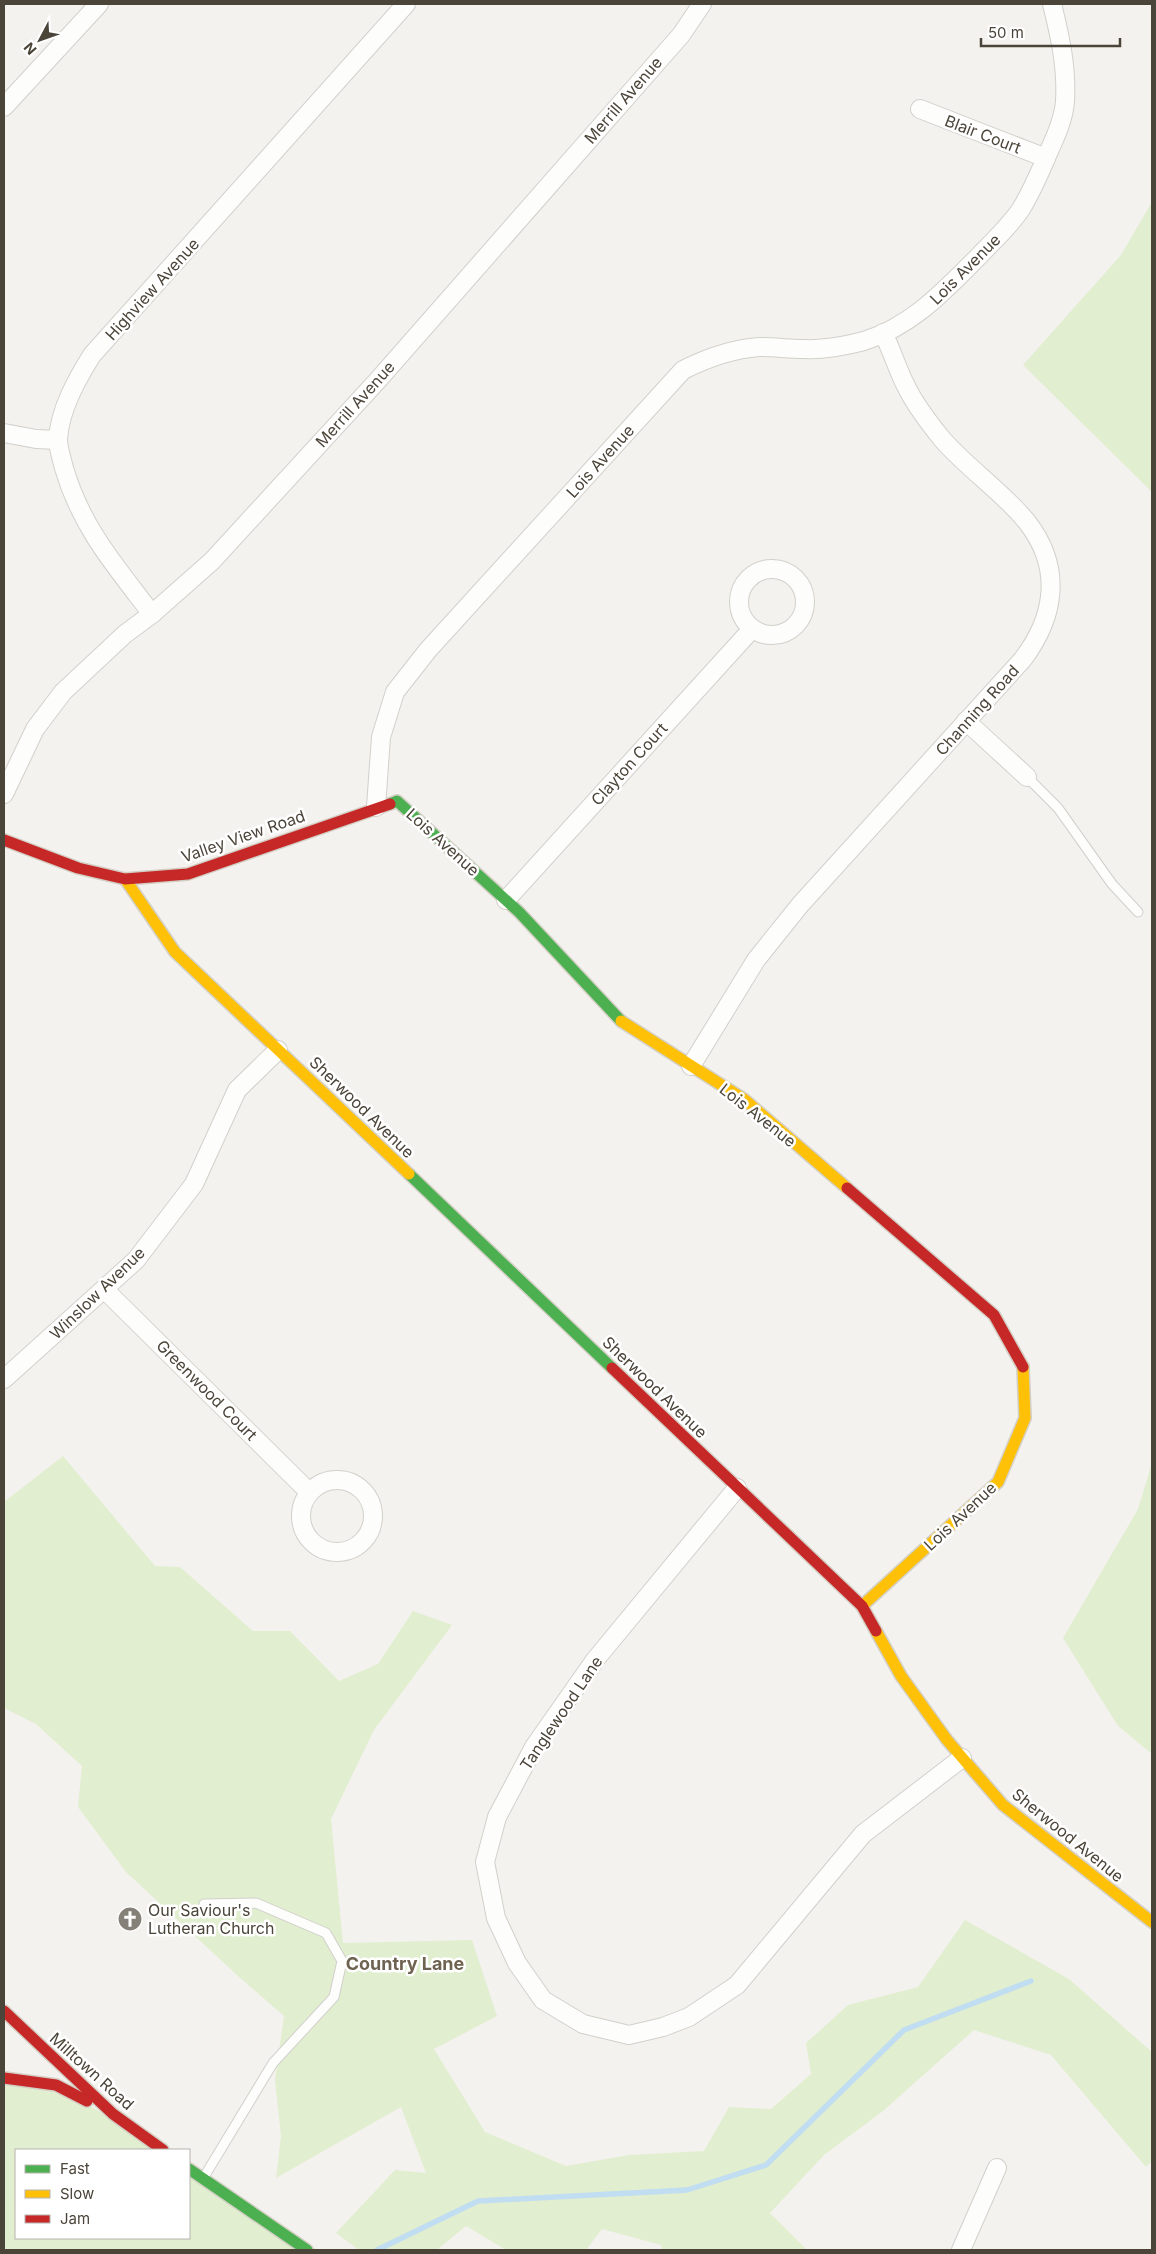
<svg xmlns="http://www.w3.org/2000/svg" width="1156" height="2254" font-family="Inter,sans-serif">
<rect width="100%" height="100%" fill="#f4f2ee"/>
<g fill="#e1eecf">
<polygon points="1152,202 1152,492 1023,365 1121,255"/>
<polygon points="63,1456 155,1566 180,1567 253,1631 290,1631 339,1681 378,1664 413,1611 452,1625 374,1730 331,1819 343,1943 472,1940 497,2016 434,2049 485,2132 566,2166 629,2155 704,2151 729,2107 771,2109 811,2074 806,2043 848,2005 918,1987 965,1920 1069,1979 1152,2052 1152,2161 1146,2167 1051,2055 974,2030 883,2111 824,2155 770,2213 807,2250 662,2250 661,2245 602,2229 586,2250 506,2250 466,2226 437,2250 359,2250 336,2233 395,2170 426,2173 401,2107 276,2178 281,2136 275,2080 284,2016 238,1976 126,1872 78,1807 82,1766 36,1724 4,1708 4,1502"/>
<polygon points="1152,1463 1152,1754 1118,1726 1063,1638 1138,1509"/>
<polygon points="4,2078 56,2085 163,2150 16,2150 16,2238 189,2238 189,2169 318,2250 4,2250"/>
</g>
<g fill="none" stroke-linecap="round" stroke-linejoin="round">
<polyline stroke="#c0ddf1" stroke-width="5.5" points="377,2250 478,2201 687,2190 766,2165 904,2030 1031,1981"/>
<defs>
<g id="lane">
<polyline points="1027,777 1058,808 1112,884 1138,912"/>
<polyline points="204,1904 256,1903 326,1933 342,1961 334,1997 273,2063 204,2177"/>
</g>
<g id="street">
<polyline points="4,107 99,4"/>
<polyline points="920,109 1046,158"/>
<polyline points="4,433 36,439 58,440"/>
<circle cx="772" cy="602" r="33"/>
<path d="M152,614C116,567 81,527 64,468C62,460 58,448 58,439C60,409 77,379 92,355L406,4"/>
<polyline points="966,721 1027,777"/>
<polyline points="4,794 35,729 63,692 125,634 152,614 212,561 378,380 681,35 702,4"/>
<path d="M376,807L381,737L395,692L428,650L683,370C707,358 732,349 759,347C774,347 789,349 804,349C824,350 845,346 864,341C912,326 944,291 978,257C993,241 1009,227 1021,209C1032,191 1041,170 1049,151C1056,136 1064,118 1065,101C1067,67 1060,36 1052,4"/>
<polyline points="506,900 752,629"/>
<path d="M691,1066L756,960L800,905L1023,659C1056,615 1062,567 1027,522C1004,493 967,468 942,439C929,423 915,405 906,386C897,369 892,350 883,333"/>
<polyline points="104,1289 309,1492"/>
<polyline points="4,1379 136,1260 194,1184 237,1090 278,1050"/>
<circle cx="337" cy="1516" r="36"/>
<polyline points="737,1488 595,1660 534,1747 497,1817 485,1862 496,1918 517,1963 543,2000 583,2024 629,2035 663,2027 689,2017 737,1985 863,1834 962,1758"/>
<polyline points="961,2250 997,2168"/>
</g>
<g id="fast">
<polyline points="390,804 397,801 519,912 621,1021"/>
<polyline points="409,1174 612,1368"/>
<polyline points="189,2169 307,2250"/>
</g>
<g id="slow">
<polyline points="125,879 175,952 409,1174"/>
<polyline points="621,1021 745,1100 847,1188"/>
<polyline points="862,1606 998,1482 1025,1418 1023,1367"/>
<polyline points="876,1631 901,1676 947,1740 1003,1805 1152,1922"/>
</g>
<g id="jam">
<polyline points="4,840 78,868 125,879 188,874 390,804"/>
<polyline points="847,1188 994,1315 1023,1367"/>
<polyline points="612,1368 862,1606 876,1631"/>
<polyline points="4,2011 113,2114 163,2150"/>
<polyline points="4,2078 56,2085 87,2101"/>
</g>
</defs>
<use href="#lane" stroke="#d2d0cb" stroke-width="11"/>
<use href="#street" stroke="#d2d0cb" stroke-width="20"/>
<use href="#fast" stroke="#d3cfc5" stroke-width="14"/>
<use href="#slow" stroke="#d3cfc5" stroke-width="14"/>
<use href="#jam" stroke="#d3cfc5" stroke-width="14"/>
<use href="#lane" stroke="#fdfdfc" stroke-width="9"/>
<use href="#street" stroke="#fdfdfc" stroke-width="18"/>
<use href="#fast" stroke="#4caf50" stroke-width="11"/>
<use href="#slow" stroke="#ffc107" stroke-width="11"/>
<use href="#jam" stroke="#c62828" stroke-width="11"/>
</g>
<defs>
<symbol id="church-disc" viewBox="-11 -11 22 22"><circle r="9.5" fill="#868178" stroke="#fff"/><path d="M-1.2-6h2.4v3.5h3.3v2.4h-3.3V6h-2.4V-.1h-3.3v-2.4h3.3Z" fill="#fff"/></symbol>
</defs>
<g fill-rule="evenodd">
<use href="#church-disc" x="116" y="1905" width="28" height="28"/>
</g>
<g text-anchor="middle" stroke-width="5" stroke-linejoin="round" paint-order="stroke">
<g font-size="16" fill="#4b4439" stroke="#fff">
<text transform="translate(623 100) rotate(-49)" y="6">Merrill Avenue</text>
<text transform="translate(983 134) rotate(21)" y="6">Blair Court</text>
<text transform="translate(965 269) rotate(-45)" y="6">Lois Avenue</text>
<text transform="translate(152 289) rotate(-48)" y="6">Highview Avenue</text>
<text transform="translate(355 404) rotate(-48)" y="6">Merrill Avenue</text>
<text transform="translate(600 461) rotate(-48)" y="6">Lois Avenue</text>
<text transform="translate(977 710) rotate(-48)" y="6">Channing Road</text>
<text transform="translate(629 764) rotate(-48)" y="6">Clayton Court</text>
<text transform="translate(243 836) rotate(-19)" y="6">Valley View Road</text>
<text transform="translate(443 842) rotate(42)" y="6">Lois Avenue</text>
<text transform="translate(362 1107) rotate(44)" y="6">Sherwood Avenue</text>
<text transform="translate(758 1115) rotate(38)" y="6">Lois Avenue</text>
<text transform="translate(97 1293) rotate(-44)" y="6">Winslow Avenue</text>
<text transform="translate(655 1387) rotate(44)" y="6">Sherwood Avenue</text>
<text transform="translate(207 1390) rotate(45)" y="6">Greenwood Court</text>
<text transform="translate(960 1516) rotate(-43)" y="6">Lois Avenue</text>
<text transform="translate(561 1713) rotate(-56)" y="6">Tanglewood Lane</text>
<text transform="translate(1068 1835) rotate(39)" y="6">Sherwood Avenue</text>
<text transform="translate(92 2071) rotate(42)" y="6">Milltown Road</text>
</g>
<g font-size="16" fill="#4b4439" stroke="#fff" text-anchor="start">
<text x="148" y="1916">Our Saviour's<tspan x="148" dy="18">Lutheran Church</tspan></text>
</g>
<g font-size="18" font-weight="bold" fill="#6e6250" stroke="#fff">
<text x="405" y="1970">Country Lane</text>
</g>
</g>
<rect width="1156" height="2254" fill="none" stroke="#4b4439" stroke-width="10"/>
<rect x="15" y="2149" width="175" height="90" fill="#ffffff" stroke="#b7b4b0"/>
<rect x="25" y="2165" width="25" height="8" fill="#4caf50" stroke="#b7b4b0"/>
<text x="60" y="2174" font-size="15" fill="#4b4439">Fast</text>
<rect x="25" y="2190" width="25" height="8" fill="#ffc107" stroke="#b7b4b0"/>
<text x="60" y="2199" font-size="15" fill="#4b4439">Slow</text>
<rect x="25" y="2215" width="25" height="8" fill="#c62828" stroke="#b7b4b0"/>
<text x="60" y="2224" font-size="15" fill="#4b4439">Jam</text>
<g transform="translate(40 40) rotate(229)" stroke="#ffffff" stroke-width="4" paint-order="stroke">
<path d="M0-4L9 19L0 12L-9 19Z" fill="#4b4439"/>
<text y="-8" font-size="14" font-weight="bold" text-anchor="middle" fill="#4b4439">N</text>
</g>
<path d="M981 38v8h139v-8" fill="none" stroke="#4b4439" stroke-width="2.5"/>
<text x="988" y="38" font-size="15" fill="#4b4439" stroke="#ffffff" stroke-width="4" paint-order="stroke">50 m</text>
</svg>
